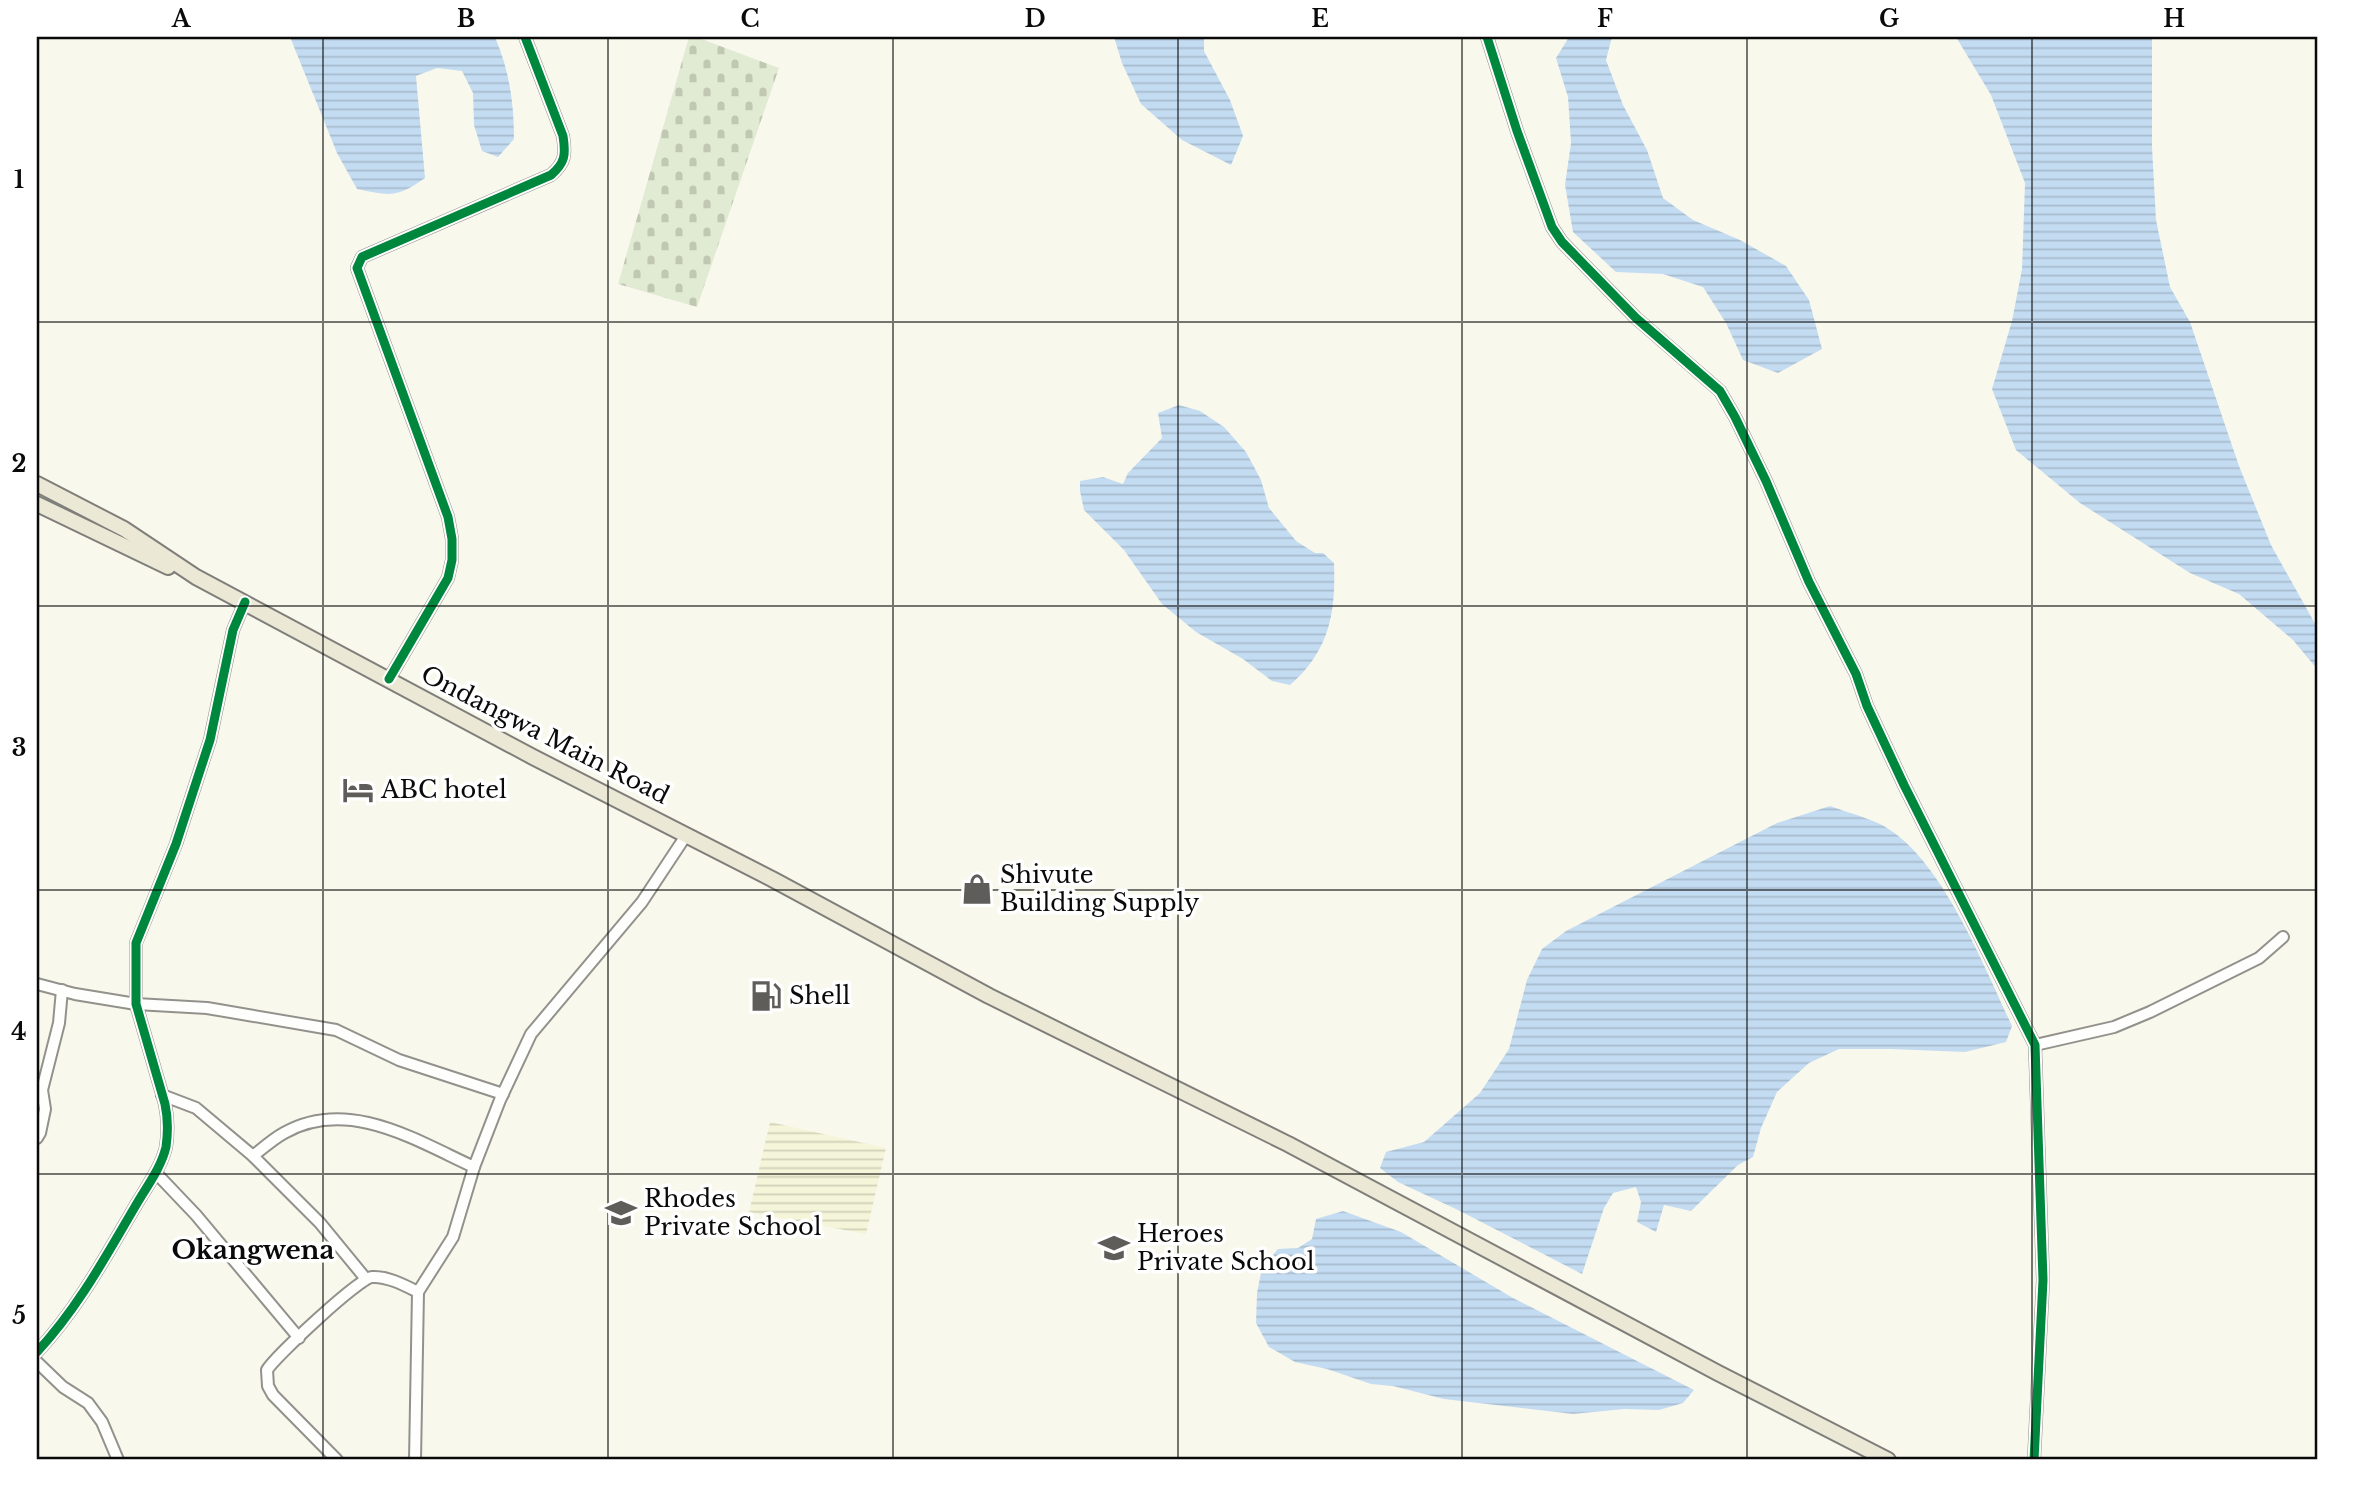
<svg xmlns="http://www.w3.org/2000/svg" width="2355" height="1497" font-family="'Libre Baskerville',serif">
<defs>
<pattern id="farmland-rules" width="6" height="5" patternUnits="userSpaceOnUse" patternTransform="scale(1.75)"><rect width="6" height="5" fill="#f5f5d9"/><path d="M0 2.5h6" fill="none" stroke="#d1d1b9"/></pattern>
<pattern id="cemetery-stones" width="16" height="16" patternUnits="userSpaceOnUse" patternTransform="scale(1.75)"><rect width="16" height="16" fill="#e1ead2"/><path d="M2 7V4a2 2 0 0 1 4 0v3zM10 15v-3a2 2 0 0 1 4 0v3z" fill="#c0c7b3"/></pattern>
<pattern id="water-rules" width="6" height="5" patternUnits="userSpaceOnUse" patternTransform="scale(1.75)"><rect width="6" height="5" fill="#c4dcf2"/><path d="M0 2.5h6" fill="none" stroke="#a7bbce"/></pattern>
</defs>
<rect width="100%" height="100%" fill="#f9f8ed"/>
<polygon fill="url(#farmland-rules)" points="770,1122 886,1148 866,1234 749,1212"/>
<polygon fill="url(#cemetery-stones)" points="689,37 696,37 779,68 697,307 618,284"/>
<g fill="url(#water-rules)">
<path d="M290,37H495C509,70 514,102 514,139L498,157L482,151L474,125L473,93L462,71L437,68L416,76L425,178C397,198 390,196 357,189L337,153Z"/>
<polygon points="1114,37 1204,37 1204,51 1230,100 1243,136 1231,165 1182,140 1141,104 1122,63"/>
<polygon points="1569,37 1612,37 1606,60 1623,105 1647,150 1663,198 1693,220 1740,240 1786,266 1809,300 1822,349 1778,373 1743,360 1726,323 1703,287 1663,274 1616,272 1573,232 1565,185 1571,143 1568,97 1556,58"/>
<polygon points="1956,37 2152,37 2152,147 2156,220 2170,287 2190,322 2239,466 2271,545 2318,629 2318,670 2293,640 2239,594 2190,573 2080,503 2016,450 1992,389 2012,321 2022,269 2025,183 1991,95"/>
<path d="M1179,405L1200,411L1224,427L1246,452L1261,480L1269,508L1296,541L1315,553H1323L1334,563C1336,614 1329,651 1290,685L1272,681L1243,659L1196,632L1162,604L1124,550L1084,510L1080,491V481L1103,477L1123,484L1128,473L1162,438L1158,413Z"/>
<path d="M1830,806C1848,813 1875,819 1890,830C1944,865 1985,968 2012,1026L2006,1042L1965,1052L1891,1049H1839L1809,1063L1777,1092L1761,1128L1753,1157L1738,1165L1691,1211L1664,1205L1656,1232L1637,1222L1641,1202L1636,1187L1613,1193L1604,1208L1582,1274L1458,1210L1398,1182L1380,1168L1386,1152L1424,1142L1480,1093L1509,1049L1527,980L1542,949L1566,931L1777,823Z"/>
<polygon points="1343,1211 1401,1232 1513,1298 1694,1390 1683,1403 1659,1410 1624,1409 1573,1414 1444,1399 1393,1386 1371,1384 1327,1369 1295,1362 1269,1347 1256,1323 1257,1293 1262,1268 1278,1249 1298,1248 1312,1239 1316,1219"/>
</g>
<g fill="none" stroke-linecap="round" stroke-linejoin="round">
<defs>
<g id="minor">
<polyline points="1487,37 1517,131 1552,227 1562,242 1636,318 1720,391 1735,417 1766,481 1809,582 1856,674 1867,706 1904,785 2035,1045 2043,1280 2034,1460"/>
<path d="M389,679L448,578L452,560V539L448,517L357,268L362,257L551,175C565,163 566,155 563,136L525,37"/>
<polyline points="37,984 75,994 136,1004 207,1008 336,1030 399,1060 503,1094"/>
<polyline points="2035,1045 2114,1027 2150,1012 2259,958 2283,937"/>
<polyline points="162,1095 196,1108 253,1156 320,1223 366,1279"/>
<polyline points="37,1138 40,1133 45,1109 42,1090 59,1023 62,990"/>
<path d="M253,1156C263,1148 273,1139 284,1133C348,1097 415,1140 474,1167"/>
<polyline points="156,1173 196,1215 299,1338"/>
<path d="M37,1352C78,1308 106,1256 136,1205C147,1186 161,1168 166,1147C168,1133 168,1118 165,1104L136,1004V943L176,844L210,740L233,630L245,602"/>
<polyline points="37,1362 63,1387 88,1403 102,1422 118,1460"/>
<path d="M337,1460L273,1395L268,1386L267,1370C275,1357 359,1278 372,1277C387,1276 404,1285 418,1292"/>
<polyline points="415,1460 418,1292 453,1237 474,1167 500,1100 531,1034 642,902 687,834"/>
</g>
<g id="major">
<polyline points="37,484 124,529 196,577 533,757 772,879 989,996 1288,1144 1718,1373 1888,1460"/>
<polyline points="37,504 168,567"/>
</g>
</defs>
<use href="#minor" stroke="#92918c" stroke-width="14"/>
<use href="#major" stroke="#7f7e7a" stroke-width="18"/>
<use href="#minor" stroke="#fefefc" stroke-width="10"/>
<use href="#major" stroke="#ebe8d6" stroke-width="14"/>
<defs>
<g id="cycleway">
<polyline points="1487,37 1517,131 1552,227 1562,242 1636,318 1720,391 1735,417 1766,481 1809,582 1856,674 1867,706 1904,785 2035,1045 2043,1280 2034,1460"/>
<path d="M389,679L448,578L452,560V539L448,517L357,268L362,257L551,175C565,163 566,155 563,136L525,37"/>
<path d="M37,1352C78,1308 106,1256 136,1205C147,1186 161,1168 166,1147C168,1133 168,1118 165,1104L136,1004V943L176,844L210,740L233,630L245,602"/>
</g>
</defs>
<use href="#cycleway" stroke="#fff" stroke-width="13"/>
<use href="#cycleway" stroke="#00873e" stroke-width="9"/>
</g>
<path fill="none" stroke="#0a0a0a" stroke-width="2" stroke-opacity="0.55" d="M323,37V1460M608,37V1460M893,37V1460M1178,37V1460M1462,37V1460M1747,37V1460M2032,37V1460M37,322H2318M37,606H2318M37,890H2318M37,1174H2318"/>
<defs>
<symbol id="hotel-bare" viewBox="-9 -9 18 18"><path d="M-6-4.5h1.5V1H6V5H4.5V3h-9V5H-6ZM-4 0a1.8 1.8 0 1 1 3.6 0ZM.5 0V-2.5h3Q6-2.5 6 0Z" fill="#5e5d59" stroke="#fff" stroke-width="2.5" paint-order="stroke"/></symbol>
<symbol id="shop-bare" viewBox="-9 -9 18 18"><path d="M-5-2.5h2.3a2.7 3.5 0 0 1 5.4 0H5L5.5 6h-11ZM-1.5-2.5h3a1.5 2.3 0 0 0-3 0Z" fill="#5e5d59" stroke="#fff" stroke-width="2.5" paint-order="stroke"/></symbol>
<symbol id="fuel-bare" viewBox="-9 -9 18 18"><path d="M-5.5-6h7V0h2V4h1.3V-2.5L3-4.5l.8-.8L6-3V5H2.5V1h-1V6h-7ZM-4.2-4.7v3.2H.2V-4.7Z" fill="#5e5d59" stroke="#fff" stroke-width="2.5" paint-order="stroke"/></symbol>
<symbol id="school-bare" viewBox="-9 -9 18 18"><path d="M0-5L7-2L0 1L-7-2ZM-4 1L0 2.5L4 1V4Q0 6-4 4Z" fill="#5e5d59" stroke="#fff" stroke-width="2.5" paint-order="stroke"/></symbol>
</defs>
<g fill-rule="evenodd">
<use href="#hotel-bare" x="336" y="768" width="44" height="44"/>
<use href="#shop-bare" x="955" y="867" width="44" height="44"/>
<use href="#fuel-bare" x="744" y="974" width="44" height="44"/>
<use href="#school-bare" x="599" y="1191" width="44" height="44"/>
<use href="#school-bare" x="1092" y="1226" width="44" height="44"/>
</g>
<g text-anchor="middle" stroke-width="7" stroke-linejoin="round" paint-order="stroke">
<g font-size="24" fill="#0a0a0a" stroke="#fff">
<text transform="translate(545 735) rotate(27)" y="8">Ondangwa Main Road</text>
</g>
<g font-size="24" fill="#0a0a0a" stroke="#fff" text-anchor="start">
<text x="381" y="798">ABC hotel</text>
<text x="1000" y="883">Shivute<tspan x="1000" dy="28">Building Supply</tspan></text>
<text x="789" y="1004">Shell</text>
<text x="644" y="1207">Rhodes<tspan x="644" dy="28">Private School</tspan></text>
<text x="1137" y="1242">Heroes<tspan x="1137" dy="28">Private School</tspan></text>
</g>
<g font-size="26" font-weight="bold" fill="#0a0a0a" stroke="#fff">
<text x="253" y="1259">Okangwena</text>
</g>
</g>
<rect width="2355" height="1497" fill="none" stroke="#ffffff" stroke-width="77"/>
<rect x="38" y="38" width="2278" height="1420" fill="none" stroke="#0a0a0a" stroke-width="2.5"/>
<g font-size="23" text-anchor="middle" font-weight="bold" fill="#0a0a0a">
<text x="181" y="27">A</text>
<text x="466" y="27">B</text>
<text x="750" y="27">C</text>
<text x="1035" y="27">D</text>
<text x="1320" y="27">E</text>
<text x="1605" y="27">F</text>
<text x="1889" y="27">G</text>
<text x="2174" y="27">H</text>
<text x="19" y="188">1</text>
<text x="19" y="472">2</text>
<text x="19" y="756">3</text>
<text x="19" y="1040">4</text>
<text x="19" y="1324">5</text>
</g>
</svg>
